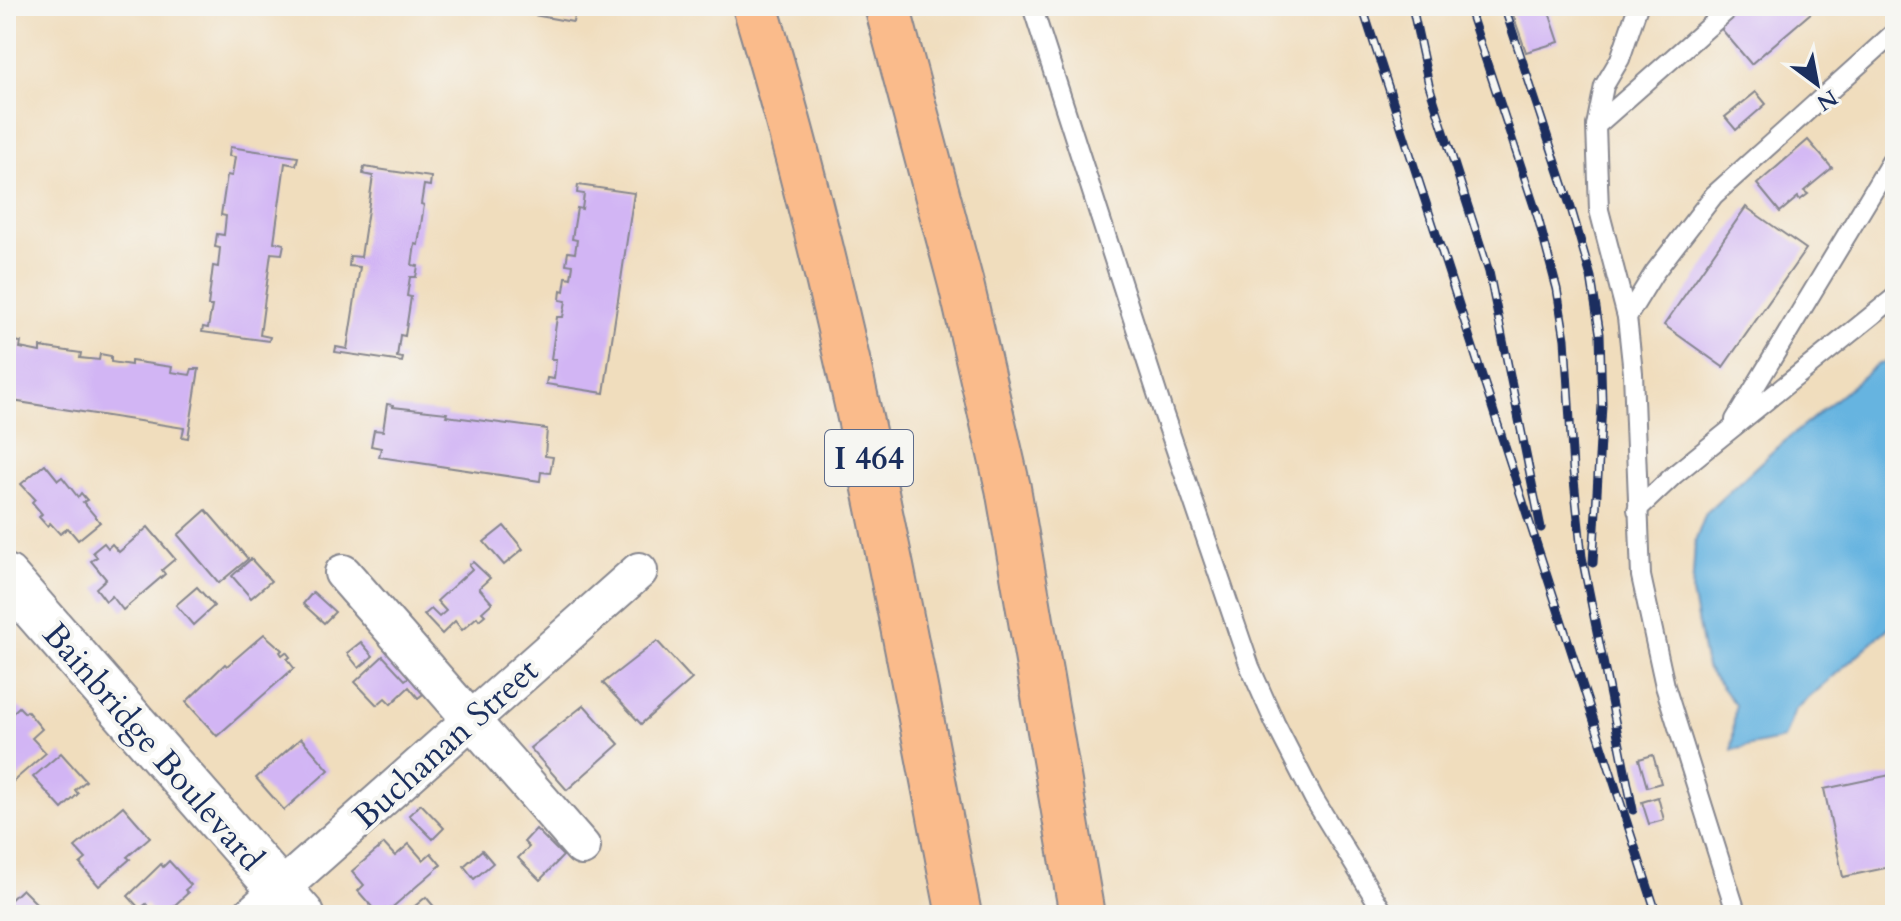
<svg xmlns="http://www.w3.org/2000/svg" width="1901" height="921" font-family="Cardo,serif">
<rect width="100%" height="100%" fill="#f6f6f2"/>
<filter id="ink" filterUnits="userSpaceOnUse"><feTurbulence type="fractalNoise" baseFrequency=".0125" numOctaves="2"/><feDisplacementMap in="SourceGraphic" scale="16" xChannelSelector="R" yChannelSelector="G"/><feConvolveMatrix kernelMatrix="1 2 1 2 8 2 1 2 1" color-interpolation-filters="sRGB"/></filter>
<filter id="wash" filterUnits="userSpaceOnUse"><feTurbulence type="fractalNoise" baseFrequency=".006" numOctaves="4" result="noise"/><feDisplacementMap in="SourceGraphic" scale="32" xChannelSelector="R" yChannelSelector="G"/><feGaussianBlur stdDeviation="1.8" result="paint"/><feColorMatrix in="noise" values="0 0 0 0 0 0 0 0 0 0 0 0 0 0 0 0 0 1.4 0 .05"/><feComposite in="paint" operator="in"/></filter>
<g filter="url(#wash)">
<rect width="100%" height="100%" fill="#f0ddbd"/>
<polygon fill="#66b4e0" stroke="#40729f" stroke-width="2" points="1895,359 1895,622 1795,710 1784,739 1732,750 1735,705 1706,667 1692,593 1695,542 1706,513 1773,451 1877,365"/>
<g id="blocks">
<g fill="#d2b5f4">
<polygon points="483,6 576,6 573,22"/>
<polygon points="1510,6 1565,6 1549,12 1559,42 1526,52"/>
<polygon points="1702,6 1819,6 1751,64"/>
<polygon points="1756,92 1766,104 1736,130 1725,117"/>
<polygon points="1808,140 1832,168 1804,191 1808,194 1800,200 1798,197 1780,212 1757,184"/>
<polygon points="230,147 298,157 296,165 285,163 274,242 284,244 282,254 271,253 260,335 270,337 269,341 202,332 203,327 208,328 212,306 208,306 213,266 218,267 220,248 215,247 217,234 224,235 226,216 221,215 227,175 232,176 235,157 229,156"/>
<polygon points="364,167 431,177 430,186 424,185 421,204 424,205 418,245 415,244 412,265 418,266 416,277 410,277 407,296 411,297 405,336 400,335 397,357 403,358 402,362 335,352 336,347 347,349 360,267 349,266 350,256 361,257 373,176 363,174"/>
<polygon points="578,185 634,193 604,393 546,384 547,378 554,379 556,359 551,359 557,317 563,317 566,301 560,300 561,290 564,291 566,277 571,278 573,265 566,264 568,252 575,253 577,240 572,239 577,208 582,209 584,194 577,193"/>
<polygon points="1746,207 1806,249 1723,367 1664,325"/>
<polygon points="14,341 21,342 20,348 40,352 40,347 81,353 80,358 99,360 100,354 111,356 111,362 131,365 131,361 172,367 171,372 190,375 192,369 199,369 188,438 182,437 184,428 12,401 10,410 6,410"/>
<polygon points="387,404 393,405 393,407 447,413 446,416 547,429 545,456 553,457 550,473 541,472 540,481 379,457 381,448 371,446 374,430 383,431"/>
<polygon points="45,464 58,480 62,477 78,497 81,493 87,500 83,502 100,522 78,540 68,528 60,534 50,523 47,526 39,517 42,514 32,502 35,499 21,484"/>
<polygon points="206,510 248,559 219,583 178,535"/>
<polygon points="504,526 523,549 504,565 484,542"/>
<polygon points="148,527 175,559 162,570 165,574 123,610 112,596 106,601 96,588 106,579 91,561 97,557 93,552 104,543 108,548 112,544 119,552"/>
<polygon points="251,559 271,581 251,598 232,576"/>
<polygon points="473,562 490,578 479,588 492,603 482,612 485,615 479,620 477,617 462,630 455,621 442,634 424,615 431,609 439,617 446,611 437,601 472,569 469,565"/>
<polygon points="197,587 214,606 193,625 176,605"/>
<polygon points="313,592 335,612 324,623 303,604"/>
<polygon points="264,634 282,650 280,652 282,655 286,652 290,657 287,659 294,668 217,736 186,702 225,664 227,666"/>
<polygon points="657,641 692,679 641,724 603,683"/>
<polygon points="361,642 373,656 359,668 347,653"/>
<polygon points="383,656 405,680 409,677 423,694 418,698 409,687 391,704 385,698 377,705 355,682"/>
<polygon points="584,705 619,744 567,790 530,748"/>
<polygon points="19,707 25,713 27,711 42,729 32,738 46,753 9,785 6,782 6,719"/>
<polygon points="301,738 329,770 284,810 256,778"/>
<polygon points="61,753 86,781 75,790 78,794 62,809 33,777"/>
<polygon points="1653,755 1661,783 1647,787 1639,759"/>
<polygon points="1895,774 1895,866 1843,877 1824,789"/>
<polygon points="1658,797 1664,820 1649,824 1642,802"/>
<polygon points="421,804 444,828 433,839 409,815"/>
<polygon points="123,806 150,837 127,857 130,859 99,886 80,864 86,859 75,847"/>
<polygon points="536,829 563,856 540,880 518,858 529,847 524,842"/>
<polygon points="384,844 395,856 409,844 423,860 431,853 441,865 387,912 385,909 379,915 358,891 364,885 352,871"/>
<polygon points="482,850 493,863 474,879 464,866"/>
<polygon points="169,861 191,885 185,890 188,893 164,915 155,915 146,904 140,909 128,896 161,864 163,867"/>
<polygon points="22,889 40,907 31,915 6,915 6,904"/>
<polygon points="426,897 441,915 404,915"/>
</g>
</g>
</g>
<g filter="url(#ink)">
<use href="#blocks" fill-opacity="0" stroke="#86868e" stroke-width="2"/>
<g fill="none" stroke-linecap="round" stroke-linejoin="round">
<defs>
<g id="service">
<polyline points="1032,6 1164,415 1250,667 1275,723 1314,799 1385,915"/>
<polyline points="1732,6 1596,126 1599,210 1627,317 1633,373 1641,576 1665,686 1737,915"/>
<polyline points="1596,126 1604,86 1620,59 1638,6"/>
<polyline points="1627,317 1654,273 1714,195 1895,32"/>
<polyline points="1735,420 1895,155"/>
<polyline points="1637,510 1674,475 1895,297"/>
</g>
<g id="minor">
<polyline points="343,573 582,847"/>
<polyline points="251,915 639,571"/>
</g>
<polyline id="tertiary" points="6,577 302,915"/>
<g id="motorway">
<path d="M755,6C845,304 900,610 959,915"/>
<polyline points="887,6 961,284 1008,488 1082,915"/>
</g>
</defs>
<use href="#service" stroke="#86868e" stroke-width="22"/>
<use href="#minor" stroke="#86868e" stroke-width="40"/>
<use href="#tertiary" stroke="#86868e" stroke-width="48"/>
<use href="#motorway" stroke="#86868e" stroke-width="48"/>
<use href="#service" stroke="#fff" stroke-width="18"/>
<use href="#minor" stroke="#fff" stroke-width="36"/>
<use href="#tertiary" stroke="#fff" stroke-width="44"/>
<use href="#motorway" stroke="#fabb8b" stroke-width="44"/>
<defs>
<g id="rail">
<polyline points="1362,6 1657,915"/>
<polyline points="1412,6 1429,85 1489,272 1541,528"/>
<polyline points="1468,6 1538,218 1557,289 1565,339 1573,470 1582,557 1633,810"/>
<polyline points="1504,6 1571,208 1591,277 1600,334 1602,405 1593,563"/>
</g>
</defs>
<use href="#rail" stroke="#1b2f5e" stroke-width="9"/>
<use href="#rail" stroke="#f6f6f2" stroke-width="6" stroke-dasharray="18" stroke-linecap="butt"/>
</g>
</g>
<g text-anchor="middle" stroke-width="8" stroke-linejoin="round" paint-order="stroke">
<rect fill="#f6f6f2" stroke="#5d6b8a" stroke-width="2" x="825" y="430" width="88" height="56" rx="6"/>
<g font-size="32" font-weight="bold" fill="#1b2f5e">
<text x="869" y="469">I 464</text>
</g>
<g font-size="34" fill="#1b2f5e" stroke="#f6f6f2">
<text transform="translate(445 743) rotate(-42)" y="12">Buchanan Street</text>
<text transform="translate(154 746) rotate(49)" y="12">Bainbridge Boulevard</text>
</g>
</g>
<rect width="1901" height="921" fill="none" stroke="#f6f6f2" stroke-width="32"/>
<g transform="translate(1817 84) rotate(148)" stroke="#f6f6f2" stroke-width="6" paint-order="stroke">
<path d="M0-6L14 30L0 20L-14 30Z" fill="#1b2f5e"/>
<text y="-12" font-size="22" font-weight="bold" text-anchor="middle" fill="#1b2f5e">N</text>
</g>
</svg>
